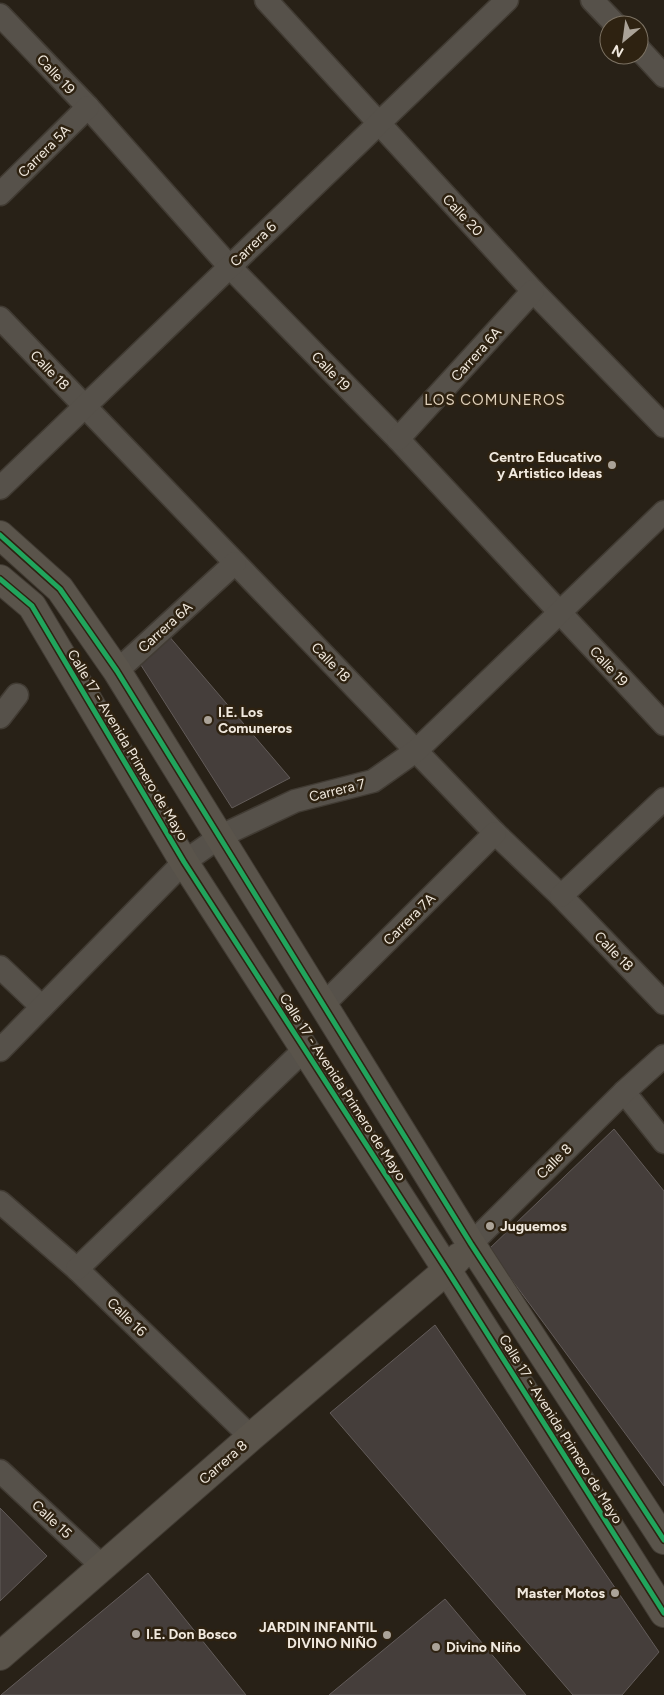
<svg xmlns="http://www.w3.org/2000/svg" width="664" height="1695" font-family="Figtree,sans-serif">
<rect width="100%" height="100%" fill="#282117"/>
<g fill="#453e3b" stroke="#635c5a">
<polygon points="168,635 290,778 232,808 139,662"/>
<polygon points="614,1129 664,1191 664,1486 489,1249"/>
<polygon points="435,1325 659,1652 622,1695 573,1695 330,1413"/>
<polygon points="0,1508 47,1556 0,1601"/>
<polygon points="148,1573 246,1695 1,1695"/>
<polygon points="445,1599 526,1695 329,1695"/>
</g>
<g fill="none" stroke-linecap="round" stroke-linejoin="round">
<defs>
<g id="minor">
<polyline points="266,0 533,291 664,426"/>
<polyline points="592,0 616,25"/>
<polyline points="0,15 88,107 229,266 398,439 664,724"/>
<polyline points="639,49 664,76"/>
<polyline points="0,194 88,107"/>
<polyline points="0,318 495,833 561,896 664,1003"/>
<polyline points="398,439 533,291"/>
<polyline points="0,488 507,0"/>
<polyline points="117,671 235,563"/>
<polyline points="0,717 17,695"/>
<polyline points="561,896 664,799"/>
<polyline points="0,967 42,1007"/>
<polyline points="323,1005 495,833"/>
<polyline points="0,1050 184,862 221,836 295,801 373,781 417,750 664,512"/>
<polyline points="624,1092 664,1142"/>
<polyline points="0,1202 77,1269 251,1437"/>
<polyline points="471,1244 624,1092 664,1056"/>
<polyline points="77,1269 305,1049"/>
<polyline points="0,1471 103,1567"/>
</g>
<g id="secondary">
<polyline points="0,535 60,589 117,671 471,1244 664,1540"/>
<polyline points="0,579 32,606 184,862 447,1270 664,1613"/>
<polyline points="0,1656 251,1437 447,1270 459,1257"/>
</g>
</defs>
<use href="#minor" stroke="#413b33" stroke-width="25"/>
<use href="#secondary" stroke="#413b33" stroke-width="30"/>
<use href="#minor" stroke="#56514a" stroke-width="22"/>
<use href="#secondary" stroke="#5a544b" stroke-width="28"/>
<defs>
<g id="cycleway">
<polyline points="0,535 60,589 117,671 471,1244 664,1540"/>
<polyline points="0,579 32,606 184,862 447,1270 664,1613"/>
</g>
</defs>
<use href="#cycleway" stroke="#2e2211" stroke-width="8"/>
<use href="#cycleway" stroke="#20a55d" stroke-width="5"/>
</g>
<g fill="#aba398" stroke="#2e2211" stroke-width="2">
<circle cx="612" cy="465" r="5"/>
<circle cx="208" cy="720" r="5"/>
<circle cx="490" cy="1226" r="5"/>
<circle cx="615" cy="1593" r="5"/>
<circle cx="136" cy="1634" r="5"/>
<circle cx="387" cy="1635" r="5"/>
<circle cx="436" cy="1647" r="5"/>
</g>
<g text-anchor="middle" stroke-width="5" stroke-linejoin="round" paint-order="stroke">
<g font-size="14" fill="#f1e9de" stroke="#2e2211">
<text transform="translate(56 74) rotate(47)" y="5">Calle 19</text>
<text transform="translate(44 151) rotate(-45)" y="5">Carrera 5A</text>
<text transform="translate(463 215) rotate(47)" y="5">Calle 20</text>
<text transform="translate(253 244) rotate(-44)" y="5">Carrera 6</text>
<text transform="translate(476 354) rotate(-48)" y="5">Carrera 6A</text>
<text transform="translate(50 370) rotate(46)" y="5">Calle 18</text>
<text transform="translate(331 371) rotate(46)" y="5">Calle 19</text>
<text transform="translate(165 627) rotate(-42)" y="5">Carrera 6A</text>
<text transform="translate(331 662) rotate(46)" y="5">Calle 18</text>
<text transform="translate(609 666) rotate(47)" y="5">Calle 19</text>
<text transform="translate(128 745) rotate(59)" y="5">Calle 17 - Avenida Primero de Mayo</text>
<text transform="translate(337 790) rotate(-14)" y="5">Carrera 7</text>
<text transform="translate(409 919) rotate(-45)" y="5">Carrera 7A</text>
<text transform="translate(614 951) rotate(46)" y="5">Calle 18</text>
<text transform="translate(343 1087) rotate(57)" y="5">Calle 17 - Avenida Primero de Mayo</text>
<text transform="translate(554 1161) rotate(-45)" y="5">Calle 8</text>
<text transform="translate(127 1317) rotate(44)" y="5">Calle 16</text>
<text transform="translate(561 1429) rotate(58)" y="5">Calle 17 - Avenida Primero de Mayo</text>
<text transform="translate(223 1462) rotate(-41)" y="5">Carrera 8</text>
<text transform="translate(52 1519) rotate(43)" y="5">Calle 15</text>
</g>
<g font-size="14" font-weight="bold" fill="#f1e9de" stroke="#2e2211" text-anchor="start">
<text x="602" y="462" text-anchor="end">Centro Educativo<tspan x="602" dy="16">y Artistico Ideas</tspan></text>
<text x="218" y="717">I.E. Los<tspan x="218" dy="16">Comuneros</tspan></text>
<text x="500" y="1231">Juguemos</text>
<text x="605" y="1598" text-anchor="end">Master Motos</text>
<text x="377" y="1632" text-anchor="end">JARDIN INFANTIL<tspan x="377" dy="16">DIVINO NIÑO</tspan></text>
<text x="146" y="1639">I.E. Don Bosco</text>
<text x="446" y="1652">Divino Niño</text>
</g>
<g font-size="15" letter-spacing="1" fill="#e0d1bb" stroke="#2e2211">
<text x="495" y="405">LOS COMUNEROS</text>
</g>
</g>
<g transform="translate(624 40) rotate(209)"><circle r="24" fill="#2e2211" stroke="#7c7263"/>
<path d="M0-4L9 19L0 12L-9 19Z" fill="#aba398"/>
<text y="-8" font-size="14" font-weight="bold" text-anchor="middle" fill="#f1e9de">N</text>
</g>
</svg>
